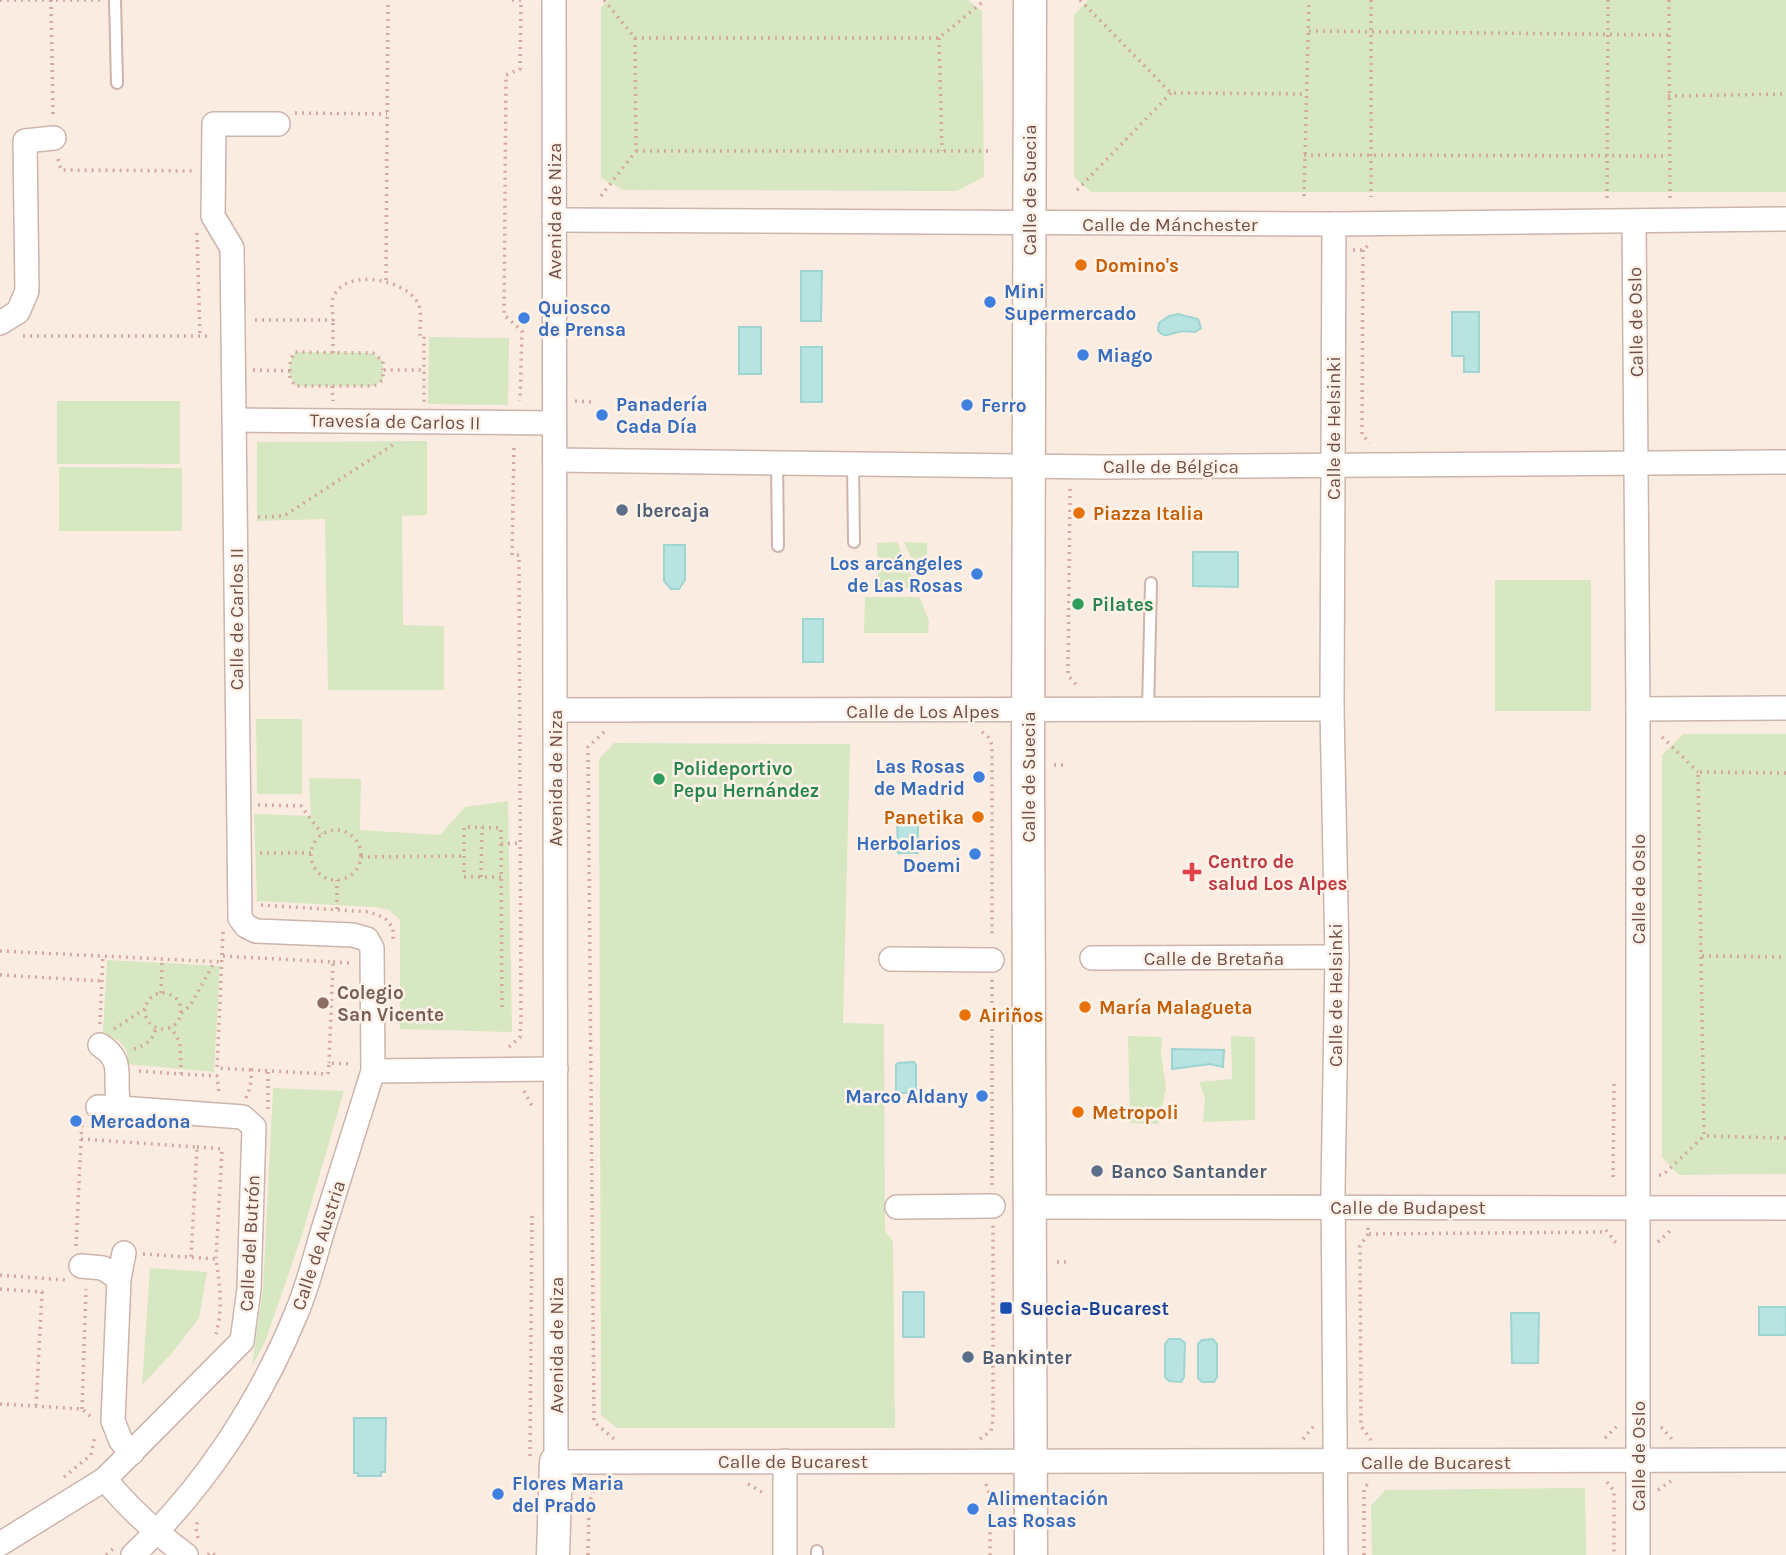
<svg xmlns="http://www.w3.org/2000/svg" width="1786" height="1555" font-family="Karla,sans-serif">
<rect width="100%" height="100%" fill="#fbece1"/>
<g fill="#d7e7c1">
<polygon points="609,0 968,0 982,11 984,177 957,191 623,190 601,178 601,7"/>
<polygon points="1088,0 1786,0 1786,192 1091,192 1074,177 1074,15"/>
<polygon points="429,337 509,338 508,405 428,404"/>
<path d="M295,352L373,353L383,361V380L374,386H295C287,375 288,363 295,352Z"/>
<rect x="57" y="401" width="123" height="63"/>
<polygon points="427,441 427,515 402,516 403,625 444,626 444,690 328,690 325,519 257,521 257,442"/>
<polygon points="59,467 182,468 182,531 59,531"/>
<polygon points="897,542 913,580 909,588 878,587 877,543"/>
<polygon points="904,542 927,543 928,575 918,574"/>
<rect x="1495" y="580" width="96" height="131"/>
<polygon points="865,597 919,597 929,620 928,633 864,633"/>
<polygon points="256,719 302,719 302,794 257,794"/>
<polygon points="1683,734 1786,734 1786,1174 1679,1175 1662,1157 1662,755"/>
<polygon points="614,743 850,744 843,1023 884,1024 885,1231 893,1242 895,1428 617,1428 601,1415 599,759"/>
<polygon points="309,778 361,779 360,830 440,835 465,807 508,801 512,1032 400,1029 400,920 389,910 374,907 257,901 254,814 311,816"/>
<polygon points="107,960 220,966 214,1072 127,1064 127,1051 119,1041 103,1033"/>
<polygon points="1128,1036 1162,1037 1161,1054 1166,1088 1158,1124 1130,1123"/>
<polygon points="1231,1036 1255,1037 1255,1120 1203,1122 1205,1098 1199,1082 1232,1079"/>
<polygon points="273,1088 344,1091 302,1235 265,1342 252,1366 263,1288"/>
<polygon points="150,1268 207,1272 199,1318 172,1353 142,1385"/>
<polygon points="1585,1488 1586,1555 1372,1555 1371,1506 1385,1490"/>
</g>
<g fill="#b7e3e1" stroke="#9ed4d2" stroke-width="2">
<polygon points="801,271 822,271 821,321 801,321"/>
<polygon points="1452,312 1479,312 1479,372 1464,372 1464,356 1452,356"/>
<path d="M1178,314L1198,319L1201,328L1195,332C1189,332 1183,330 1178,332C1169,334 1164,339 1158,330L1159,323L1169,316Z"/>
<rect x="739" y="327" width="22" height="47"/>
<rect x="801" y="347" width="21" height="55"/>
<polygon points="664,545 685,545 685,580 679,589 671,589 664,581"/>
<polygon points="1193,552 1238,552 1238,587 1193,586"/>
<rect x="803" y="619" width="20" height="43"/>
<polygon points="897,815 918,815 918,853 898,853"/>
<polygon points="1172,1049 1224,1050 1223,1067 1210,1064 1172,1069"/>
<polygon points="914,1062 916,1065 916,1091 914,1093 898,1093 896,1091 896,1065 898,1063"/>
<rect x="903" y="1292" width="21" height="45"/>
<rect x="1759" y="1307" width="27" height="28"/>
<polygon points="1511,1313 1539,1313 1538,1363 1512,1363"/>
<polygon points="1169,1339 1180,1339 1185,1343 1184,1377 1181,1382 1169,1381 1165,1377 1165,1344"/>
<polygon points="1213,1339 1217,1344 1217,1377 1214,1382 1202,1382 1198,1378 1198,1344 1202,1340"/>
<polygon points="354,1418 386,1418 385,1472 381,1472 381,1476 358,1476 358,1473 354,1473"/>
</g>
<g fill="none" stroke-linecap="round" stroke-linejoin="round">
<defs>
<g id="lane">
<polyline points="115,0 117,83"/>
<polyline points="777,462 778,546"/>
<polyline points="853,463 854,542"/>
<polyline points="1148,710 1151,583"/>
<polyline points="817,1555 817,1551"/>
</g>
<g id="street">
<polyline points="554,0 556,1462 1786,1460"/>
<polyline points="278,124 214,124 213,216 232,248 240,918 246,926 256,931 353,935 367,939 372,948 373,1071"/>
<polyline points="554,220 1334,224 1786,219"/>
<polyline points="1634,222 1638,709 1638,1555"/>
<polyline points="1334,224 1332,709 1337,957 1333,1189 1336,1555"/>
<polyline points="0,323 18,312 27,291 25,141 54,138"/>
<polyline points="235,420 554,423"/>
<polyline points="555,460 1104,467 1786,462"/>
<polyline points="1638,709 1786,708"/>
<polyline points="556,710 1332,709"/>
<polyline points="1092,958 1337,957"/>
<polyline points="891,959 992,960"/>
<polyline points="98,1107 120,1108"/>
<polyline points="897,1207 993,1206"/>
<polyline points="1029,1207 1786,1208"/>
<polyline points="124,1253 119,1279 113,1421 121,1441 132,1453"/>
<polyline points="81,1266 103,1268 119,1279"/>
<polyline points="785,1461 785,1555"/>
<path d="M105,1479C129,1509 155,1532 186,1555"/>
<path d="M0,1544L105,1479L242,1341L249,1289L254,1127L243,1117L120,1108C111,1080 128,1063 100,1045"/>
<path d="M133,1555C204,1488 259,1404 296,1314C307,1289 314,1260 322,1233C339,1179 356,1125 373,1071L556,1069"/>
</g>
<g id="secondary">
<polyline points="1030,0 1028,765 1031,1555"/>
<polyline points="553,1555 556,1462"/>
</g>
</defs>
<use href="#lane" stroke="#cdb4ac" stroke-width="14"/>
<use href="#street" stroke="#cdb4ac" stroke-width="26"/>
<use href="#secondary" stroke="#d0b3a9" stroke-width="35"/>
<g stroke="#d3a99e" stroke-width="3.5" stroke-dasharray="2 5" stroke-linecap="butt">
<polyline points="0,0 102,0"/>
<polyline points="51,0 53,117"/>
<polyline points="512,0 521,0 520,69 506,75 504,315 522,331 520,401"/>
<polyline points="1080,0 1171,93 1307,94"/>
<polyline points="1371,0 1371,197"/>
<polyline points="1669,0 1670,198"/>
<polyline points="1309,31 1669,35"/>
<polyline points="635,38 939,38 985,0"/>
<polyline points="939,38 942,151"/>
<polyline points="1668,96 1786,94"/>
<polyline points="295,113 387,114"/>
<polyline points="636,151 992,151"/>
<polyline points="1304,155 1668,156"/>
<polyline points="58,159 61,170 192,171"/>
<polyline points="1077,190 1171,93"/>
<polyline points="601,196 636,151 635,38 604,0"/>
<polyline points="1304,196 1309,0"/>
<polyline points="1607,198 1608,0"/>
<polyline points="197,233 200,336"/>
<polyline points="1353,250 1363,250 1369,245"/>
<polyline points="1363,250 1362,435 1370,443"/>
<polyline points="386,280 388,0"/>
<path d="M255,320H333C333,313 331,303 333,298C344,267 405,279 418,303C422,311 420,326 420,336H424V402"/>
<polyline points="23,336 211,336"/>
<polyline points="333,353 333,320"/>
<polyline points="253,370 290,371 290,378 295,386 374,386 383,380 383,370 424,370"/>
<polyline points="290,371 290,360 295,352 373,353 383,361 383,370"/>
<polyline points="332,386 333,401"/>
<polyline points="575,401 591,402"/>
<polyline points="1070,489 1068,675 1078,687"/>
<polyline points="258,517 284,516 394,444 394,442"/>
<polyline points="604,732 588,747 594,1422 614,1439"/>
<polyline points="982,732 988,737 992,745 992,938"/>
<polyline points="1662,737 1698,772"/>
<polyline points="1054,765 1067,765"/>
<polyline points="1786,773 1698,772 1704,1136 1786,1138"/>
<polyline points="258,805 301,806 322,834"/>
<circle cx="336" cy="855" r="25"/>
<polyline points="501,844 521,843"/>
<polyline points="260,853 311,853"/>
<polyline points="361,857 464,856"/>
<polyline points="481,877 482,827"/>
<polyline points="501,877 464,877 464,827 501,828 501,844 502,1009"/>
<polyline points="261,905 370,912 385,918 393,928 393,940"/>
<polyline points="337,909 337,880"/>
<polyline points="223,932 217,1068 252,1070"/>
<polyline points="0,951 223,962"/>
<polyline points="223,956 333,962 329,1063"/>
<polyline points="1702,956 1786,957"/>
<polyline points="333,962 351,963"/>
<polyline points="0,975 102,981"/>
<polyline points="992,980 992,1186"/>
<circle cx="163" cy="1011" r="18"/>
<polyline points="161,993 162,960"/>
<polyline points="181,1013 190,1006 215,961"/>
<polyline points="100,1024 103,955"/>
<polyline points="114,1029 145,1009"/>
<polyline points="509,1047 520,1037 521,1017 519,555 512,555 514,443"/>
<path d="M134,1049C146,1045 153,1040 156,1028"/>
<polyline points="139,1071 181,1074 180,1043 171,1027"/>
<polyline points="181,1074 217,1076 219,1093"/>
<polyline points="524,1091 532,1106"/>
<polyline points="246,1098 250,1088 252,1070 328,1074 329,1063 351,1064"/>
<polyline points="268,1109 268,1071"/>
<polyline points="81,1139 197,1147 191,1257"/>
<polyline points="197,1147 222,1149 216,1258"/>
<polyline points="1659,1175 1663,1175 1704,1136"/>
<polyline points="1613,1177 1614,1084"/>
<polyline points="1368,1228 1368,1234 1606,1232"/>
<polyline points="1606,1230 1616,1243"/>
<polyline points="1368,1234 1360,1246 1361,1426 1371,1440"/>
<polyline points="1658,1242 1673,1228"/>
<polyline points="76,1246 82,1121"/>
<path d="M143,1254L216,1259C220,1286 223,1308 216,1334"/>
<polyline points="1057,1262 1069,1262"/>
<polyline points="0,1275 65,1280"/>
<polyline points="0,1289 42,1292 36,1407"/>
<polyline points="0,1404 82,1409 92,1418"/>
<polyline points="82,1409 86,1289"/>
<polyline points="1661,1427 1672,1439"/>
<polyline points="1605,1438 1617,1426"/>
<polyline points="980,1439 991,1431 993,1419 993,1225"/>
<polyline points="1303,1439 1314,1426"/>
<polyline points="530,1456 532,1212"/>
<polyline points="64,1477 91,1455 95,1435"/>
<polyline points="1607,1482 1614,1491 1614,1555"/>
<polyline points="748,1484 762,1492"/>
<polyline points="986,1484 990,1496 990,1555"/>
<polyline points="1658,1490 1671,1481"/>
<polyline points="198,1538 196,1529 198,1518"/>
<polyline points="106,1555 113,1549"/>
<polyline points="208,1555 211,1552 215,1555"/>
<polyline points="588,1555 589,1503 595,1488 601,1485"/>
<polyline points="1364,1555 1364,1488 1370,1482"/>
</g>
<use href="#lane" stroke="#fff" stroke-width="10"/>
<use href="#street" stroke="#fff" stroke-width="23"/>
<use href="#secondary" stroke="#fff" stroke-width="32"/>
</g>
<g fill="#e8710a" stroke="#fef1e7" stroke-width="2.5">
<circle cx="1081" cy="265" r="7"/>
<circle cx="1079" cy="513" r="7"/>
<circle cx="978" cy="817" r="7"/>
<circle cx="1085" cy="1007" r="7"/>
<circle cx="965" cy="1015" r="7"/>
<circle cx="1078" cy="1112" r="7"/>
</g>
<g fill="#3f7fe0" stroke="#fef1e7" stroke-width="2.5">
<circle cx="990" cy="302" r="7"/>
<circle cx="524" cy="318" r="7"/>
<circle cx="1083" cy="355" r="7"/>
<circle cx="967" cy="405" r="7"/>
<circle cx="602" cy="415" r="7"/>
<circle cx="977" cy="574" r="7"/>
<circle cx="979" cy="777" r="7"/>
<circle cx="975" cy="854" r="7"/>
<circle cx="982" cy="1096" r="7"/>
<circle cx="76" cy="1121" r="7"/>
<circle cx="498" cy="1494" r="7"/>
<circle cx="973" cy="1509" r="7"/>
</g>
<g fill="#5c6f8a" stroke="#fef1e7" stroke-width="2.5">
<circle cx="622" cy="510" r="7"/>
<circle cx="1097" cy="1171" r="7"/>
<circle cx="968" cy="1357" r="7"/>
</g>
<g fill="#2e9e5b" stroke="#fef1e7" stroke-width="2.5">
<circle cx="1078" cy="604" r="7"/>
<circle cx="659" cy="779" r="7"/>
</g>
<path fill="#e0444e" stroke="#fef1e7" stroke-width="2.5" d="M1188.5 861.5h7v7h7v7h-7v7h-7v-7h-7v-7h7z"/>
<circle fill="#8d6e63" stroke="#fef1e7" stroke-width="2.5" cx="323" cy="1003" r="7"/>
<rect fill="#1a4fb4" stroke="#fef1e7" stroke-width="2.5" x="999" y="1301" width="14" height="14" rx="3.5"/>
<g text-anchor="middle" stroke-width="5" stroke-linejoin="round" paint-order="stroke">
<g font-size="19" fill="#715049" stroke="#fef1e7">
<text transform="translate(1029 190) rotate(-90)" y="7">Calle de Suecia</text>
<text transform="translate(554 211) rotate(-90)" y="7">Avenida de Niza</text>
<text x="1170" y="231">Calle de Mánchester</text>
<text transform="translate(1635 322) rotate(-91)" y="7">Calle de Oslo</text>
<text transform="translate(395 421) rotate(1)" y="7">Travesía de Carlos II</text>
<text transform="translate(1333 428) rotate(-90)" y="7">Calle de Helsinki</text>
<text x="1171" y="473">Calle de Bélgica</text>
<text transform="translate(236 619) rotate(-90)" y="7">Calle de Carlos II</text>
<text x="923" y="718">Calle de Los Alpes</text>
<text transform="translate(1028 777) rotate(-90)" y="7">Calle de Suecia</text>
<text transform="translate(555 778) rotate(-90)" y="7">Avenida de Niza</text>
<text transform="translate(1638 889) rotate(-90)" y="7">Calle de Oslo</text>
<text x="1214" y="965">Calle de Bretaña</text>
<text transform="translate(1335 995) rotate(-90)" y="7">Calle de Helsinki</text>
<text x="1408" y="1214">Calle de Budapest</text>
<text transform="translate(249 1243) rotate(-87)" y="7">Calle del Butrón</text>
<text transform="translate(318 1245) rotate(-72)" y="7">Calle de Austria</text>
<text transform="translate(556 1345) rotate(-90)" y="7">Avenida de Niza</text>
<text transform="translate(1638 1456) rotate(-90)" y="7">Calle de Oslo</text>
<text x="793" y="1468">Calle de Bucarest</text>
<text x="1436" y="1469">Calle de Bucarest</text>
</g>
<g font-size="19" font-weight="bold" fill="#c56008" stroke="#fef1e7" text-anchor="start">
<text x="1095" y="272">Domino's</text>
<text x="1093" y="520">Piazza Italia</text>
<text x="964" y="824" text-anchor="end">Panetika</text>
<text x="1099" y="1014">María Malagueta</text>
<text x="979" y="1022">Airiños</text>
<text x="1092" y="1119">Metropoli</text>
</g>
<g font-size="19" font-weight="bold" fill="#366cbe" stroke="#fef1e7" text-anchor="start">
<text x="1004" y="298">Mini<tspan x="1004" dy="22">Supermercado</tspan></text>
<text x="538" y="314">Quiosco<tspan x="538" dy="22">de Prensa</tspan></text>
<text x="1097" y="362">Miago</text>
<text x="616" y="411">Panadería<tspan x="616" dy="22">Cada Día</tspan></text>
<text x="981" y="412">Ferro</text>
<text x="963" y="570" text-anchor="end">Los arcángeles<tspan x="963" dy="22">de Las Rosas</tspan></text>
<text x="965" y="773" text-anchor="end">Las Rosas<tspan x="965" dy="22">de Madrid</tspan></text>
<text x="961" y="850" text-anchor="end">Herbolarios<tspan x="961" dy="22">Doemi</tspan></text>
<text x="968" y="1103" text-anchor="end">Marco Aldany</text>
<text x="90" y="1128">Mercadona</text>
<text x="512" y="1490">Flores Maria<tspan x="512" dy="22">del Prado</tspan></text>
<text x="987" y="1505">Alimentación<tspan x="987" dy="22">Las Rosas</tspan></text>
</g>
<g font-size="19" font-weight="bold" fill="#4e5e75" stroke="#fef1e7" text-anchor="start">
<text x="636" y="517">Ibercaja</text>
<text x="1111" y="1178">Banco Santander</text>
<text x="982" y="1364">Bankinter</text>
</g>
<g font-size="19" font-weight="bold" fill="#27864d" stroke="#fef1e7" text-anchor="start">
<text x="1092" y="611">Pilates</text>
<text x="673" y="775">Polideportivo<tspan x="673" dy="22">Pepu Hernández</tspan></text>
</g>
<g font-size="19" font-weight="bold" fill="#be3a42" stroke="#fef1e7" text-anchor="start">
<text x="1208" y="868">Centro de<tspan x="1208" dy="22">salud Los Alpes</tspan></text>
</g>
<g font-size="19" font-weight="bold" fill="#785e54" stroke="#fef1e7" text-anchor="start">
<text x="337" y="999">Colegio<tspan x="337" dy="22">San Vicente</tspan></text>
</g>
<g font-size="19" font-weight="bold" fill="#164399" stroke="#fef1e7" text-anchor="start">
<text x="1020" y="1315">Suecia-Bucarest</text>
</g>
</g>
</svg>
